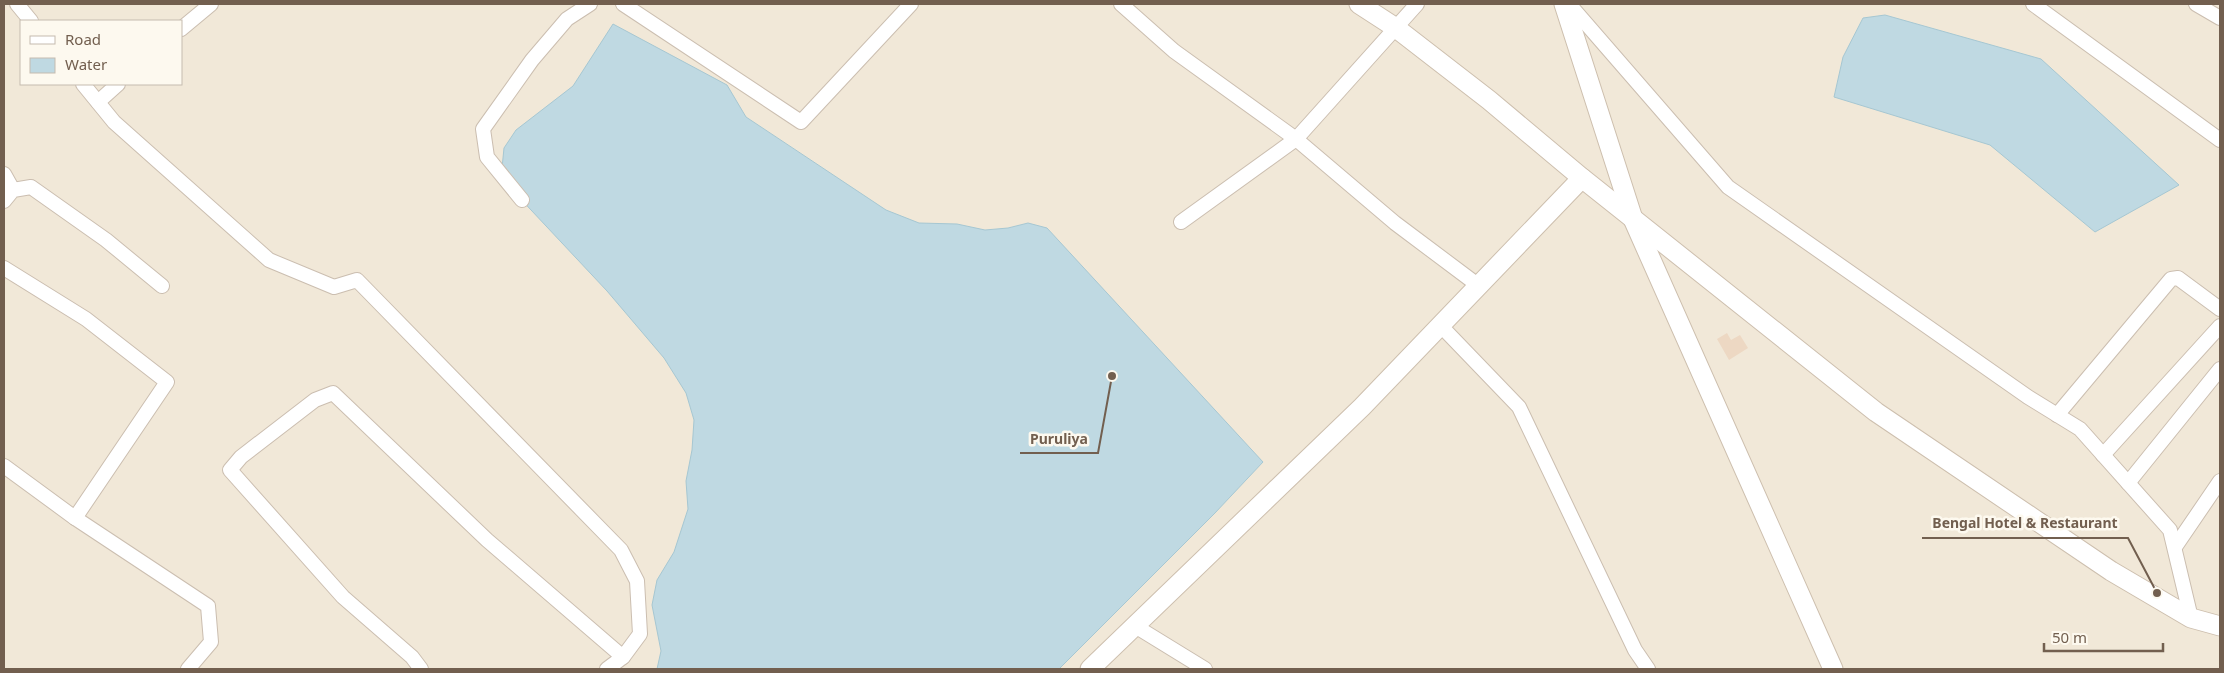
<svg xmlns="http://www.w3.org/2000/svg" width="2224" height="673" font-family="'Noto Sans',sans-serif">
<rect width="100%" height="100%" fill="#faf5e9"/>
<path fill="#f1e8d8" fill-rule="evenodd" d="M4,4H2220V669H4ZM21,21H181V84H21Z"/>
<g fill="#bfd9e2" stroke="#a6c7d2">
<polygon points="1885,15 2041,59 2179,185 2095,232 1990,145 1834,97 1843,57 1863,18"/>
<polygon points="613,24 727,85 746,117 886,210 919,223 957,224 985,230 1008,228 1028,223 1047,228 1263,462 1215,513 1059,669 657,669 661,651 652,605 657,580 674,552 688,509 686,481 692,450 694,420 686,393 664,358 607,291 501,178 504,148 516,130 573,86"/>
</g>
<polygon fill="#edd8c3" points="1727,333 1731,340 1740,335 1748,348 1729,360 1717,339"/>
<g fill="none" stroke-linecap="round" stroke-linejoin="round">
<defs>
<g id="street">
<polyline points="17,4 31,21"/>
<polyline points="623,4 801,122 911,4"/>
<polyline points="1121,4 1174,51 1296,139 1395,223 1479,286"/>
<polyline points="1569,4 1728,187 2028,397 2080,429 2170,530 2191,618"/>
<polyline points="2033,4 2220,140"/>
<polyline points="2196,4 2220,18"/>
<polyline points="181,29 211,4"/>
<polyline points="83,84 114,122 269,260 334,287 357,280 621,550 637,581 640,634 623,657 607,669"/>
<polyline points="98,102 118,84"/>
<polyline points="4,174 13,190"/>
<polyline points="522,200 487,157 483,129 532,60 567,19 590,4"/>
<polyline points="4,201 13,190 31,187 106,240 162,286"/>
<polyline points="1181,222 1296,139 1417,4"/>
<polyline points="4,268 86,319 167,382 75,518"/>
<polyline points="1441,326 1519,407 1635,650 1648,669"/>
<polyline points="2057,415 2171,279 2178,278 2220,309"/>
<polyline points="2103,455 2220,326"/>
<polyline points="4,466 75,518 208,606 211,642 188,669"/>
<polyline points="2128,483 2220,369"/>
<polyline points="2175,547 2220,481"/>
<polyline points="1135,626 1205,669"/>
<polyline points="421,669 412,657 343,597 230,470 241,457 315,400 333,393 487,540 623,657"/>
</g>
<g id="secondary">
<polyline points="1359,4 1396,28 1489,100 1582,178 1876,412 2111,571 2191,618 2220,626"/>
<polyline points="1564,4 1633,219 1833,669"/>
<polyline points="1090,669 1362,407 1582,178"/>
</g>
</defs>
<use href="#street" stroke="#cbbeb0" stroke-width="16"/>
<use href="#secondary" stroke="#cdbfae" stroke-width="21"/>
<use href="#street" stroke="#fff" stroke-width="14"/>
<use href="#secondary" stroke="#fff" stroke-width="19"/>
</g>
<path fill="none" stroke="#725f4f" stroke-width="2" d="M1112 376L1098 453H1020M2157 593L2128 538H1922"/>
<g fill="#725f4f" stroke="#fdf9ef" stroke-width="2">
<circle cx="1112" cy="376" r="5"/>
<circle cx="2157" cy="593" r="5"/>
</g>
<g font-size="14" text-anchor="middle" font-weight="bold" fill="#725f4f" stroke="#fdf9ef" stroke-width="5" stroke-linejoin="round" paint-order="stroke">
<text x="1059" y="444">Puruliya</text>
<text x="2025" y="528">Bengal Hotel &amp; Restaurant</text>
</g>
<rect width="2224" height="673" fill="none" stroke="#725f4f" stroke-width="10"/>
<rect x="20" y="20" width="162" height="65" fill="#fdf9ef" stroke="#c5bbaf"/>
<rect x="30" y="36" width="25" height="8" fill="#ffffff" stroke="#c5bbaf"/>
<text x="65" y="45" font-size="15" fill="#725f4f">Road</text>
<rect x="30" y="58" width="25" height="15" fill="#bfd9e2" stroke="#c5bbaf"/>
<text x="65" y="70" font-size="15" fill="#725f4f">Water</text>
<path d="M2044 643v8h119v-8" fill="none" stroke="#725f4f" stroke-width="2.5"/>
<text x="2052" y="643" font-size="15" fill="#725f4f" stroke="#fdf9ef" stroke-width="4" paint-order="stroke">50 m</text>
</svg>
